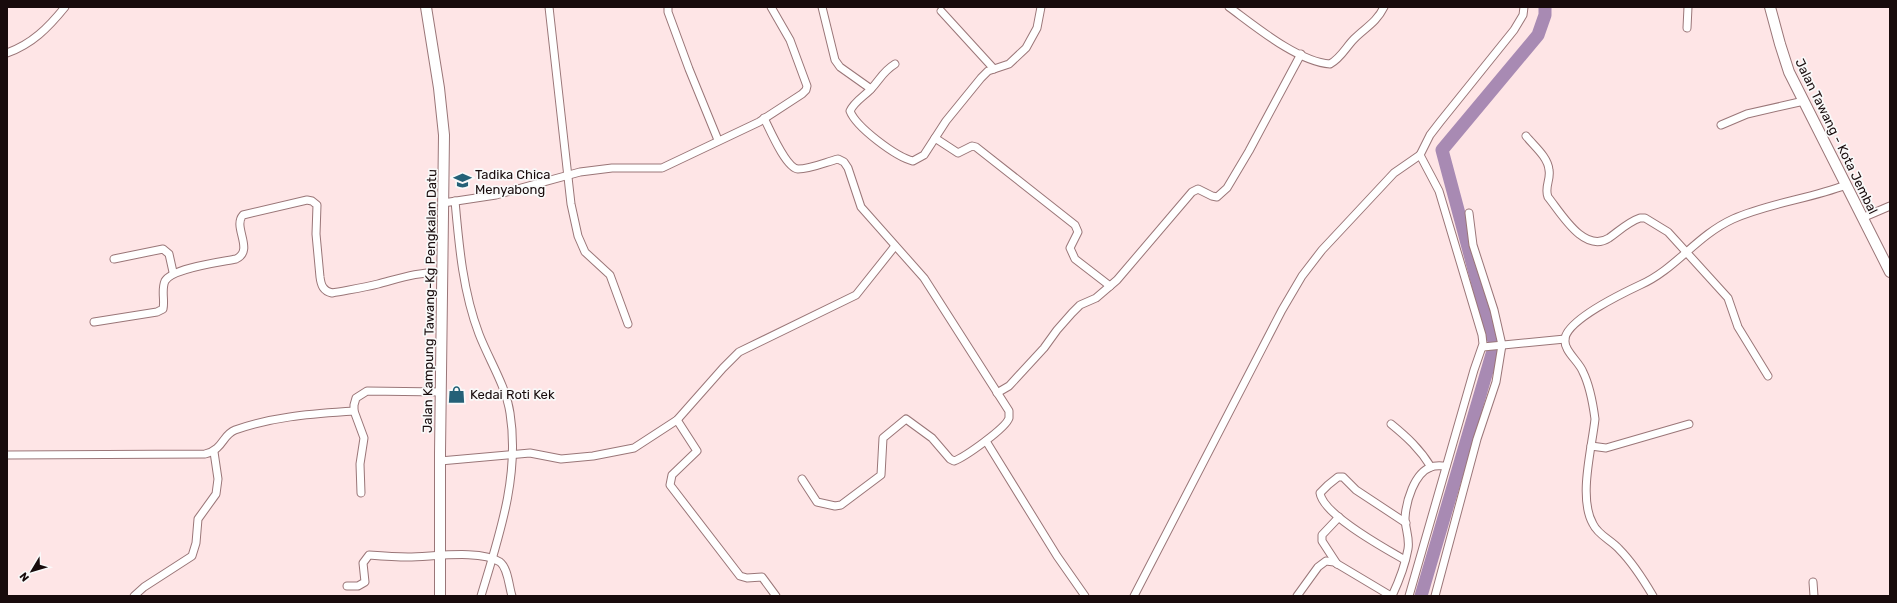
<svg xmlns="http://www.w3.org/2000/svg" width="1897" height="603" font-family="Rubik,sans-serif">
<rect width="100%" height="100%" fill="#fee5e6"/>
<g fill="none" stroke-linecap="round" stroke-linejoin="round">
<g stroke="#a88ab3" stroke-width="13">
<polyline points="1492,337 1442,150 1538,35 1545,15 1545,7"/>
<polyline points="1421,596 1492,354"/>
</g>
<defs>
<g id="street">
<polyline points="549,7 571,204 578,236 585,252 610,275 628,324"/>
<polyline points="668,7 668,12 689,69 718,140"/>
<polyline points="822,7 835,60 840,67 871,89"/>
<path d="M1229,7C1255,26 1298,62 1330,64C1341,58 1346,47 1354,39C1366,27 1376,23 1384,7"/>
<polyline points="941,11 994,69"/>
<polyline points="1687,28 1688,7"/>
<path d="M7,53C32,44 48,28 65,7"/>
<path d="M895,64C882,72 880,80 870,90C863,97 854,102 850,111C856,127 896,157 913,161L924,155L946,121L981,78L988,71L1009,64L1026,48L1037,28L1041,7"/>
<path d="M764,118C770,130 786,168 798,169C811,169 826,162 838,159L844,162L848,168L861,207L924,278L1009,411C1009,413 1009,416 1009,418C1006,428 965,457 954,461L950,459L932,438L906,419L883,438L881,475L841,505L835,506L817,502L802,479"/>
<polyline points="1721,125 1747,114 1804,101"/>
<path d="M1526,136C1534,146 1548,157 1549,170C1551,180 1544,187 1548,197C1561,213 1584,254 1609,238C1619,231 1628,222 1640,218H1645L1668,232L1728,298L1738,327L1768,376"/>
<polyline points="935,138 958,153 972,146 976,147 1075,225 1078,232 1070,248 1075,259 1110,286"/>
<path d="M455,201C459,246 463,292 479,334C489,360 506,386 510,413C520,476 499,536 481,596"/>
<polyline points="443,203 496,195 580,172 612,168 662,168 759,122 802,94 806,90 807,86 790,40 771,7"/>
<polyline points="1862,218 1890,206"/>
<polyline points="114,259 163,249 169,254 173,272"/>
<path d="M94,322L157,312L163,309C165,300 161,290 165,281C172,268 221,262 236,259C255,250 232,227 243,215L307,200L312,201L317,205L316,234L320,277C321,285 323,291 332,293C347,290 363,288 378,284C401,278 418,272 442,272"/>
<polyline points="1483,347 1565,339"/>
<polyline points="997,393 1009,386 1044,348 1057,330 1072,313 1080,305 1096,298 1117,280 1192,192 1198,189 1212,196 1217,197 1227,188 1249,151 1301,54"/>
<polyline points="677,420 697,451 672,475 670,485 740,576 747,578 762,577 776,596"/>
<path d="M1391,424C1407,437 1420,449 1431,467"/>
<polyline points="986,441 1057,556 1085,596"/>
<polyline points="1591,446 1606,448 1689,424"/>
<path d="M7,455L205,454C224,449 222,435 235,430C274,416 313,414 354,411"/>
<polyline points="440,461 530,453 561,459 593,456 634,448 677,420 723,368 739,352 856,295 895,246"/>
<polyline points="361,493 360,464 364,438 354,411 354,405 356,398 367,391 441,392"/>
<path d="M1405,560C1386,549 1323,515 1320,493L1328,485L1338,477H1343L1356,490L1406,523"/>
<polyline points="1337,564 1322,541 1322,535 1339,517"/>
<polyline points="1813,582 1814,596"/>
<path d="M347,586H358L365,582L363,563L369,555C382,556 395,557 408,557C432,557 480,549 500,562C508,568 509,587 512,596"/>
<polyline points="134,596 144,587 192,556 196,543 198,519 216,494 218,479 214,452"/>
<polyline points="1134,596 1282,310 1302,276 1322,250 1394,173 1420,155"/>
<polyline points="1297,596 1318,567 1326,561 1334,562 1391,596"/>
<path d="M1392,596C1399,581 1405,566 1408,549C1410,538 1405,528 1405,518C1406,502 1414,473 1431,467C1435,465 1441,466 1446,466"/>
<polyline points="1409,596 1474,370 1483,344 1482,335 1439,191 1420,155 1430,135 1440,122 1514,30 1523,15 1524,7"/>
<polyline points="1435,596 1477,439 1496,382 1502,345 1494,310 1473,245 1469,213"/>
<path d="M1653,596C1643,579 1633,563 1619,549C1611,540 1598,535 1593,524C1578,498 1592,448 1595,419C1593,404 1590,386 1583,372C1579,361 1563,351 1565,338C1569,319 1623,293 1640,285C1676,269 1696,236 1733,219C1769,203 1809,199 1846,185"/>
</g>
<g id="secondary">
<polyline points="426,7 439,88 444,135 440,453 440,596"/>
<polyline points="1770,7 1780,44 1789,72 1890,272"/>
</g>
</defs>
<use href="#street" stroke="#9a7678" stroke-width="9"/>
<use href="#secondary" stroke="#9a7678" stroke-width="12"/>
<use href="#street" stroke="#fff" stroke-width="7"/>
<use href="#secondary" stroke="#fff" stroke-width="10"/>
</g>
<defs>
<symbol id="school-bare" viewBox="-9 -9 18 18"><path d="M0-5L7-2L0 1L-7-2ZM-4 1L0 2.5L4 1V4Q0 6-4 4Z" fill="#246077" stroke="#f9f9f9" stroke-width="2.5" paint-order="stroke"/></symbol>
<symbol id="shop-bare" viewBox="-9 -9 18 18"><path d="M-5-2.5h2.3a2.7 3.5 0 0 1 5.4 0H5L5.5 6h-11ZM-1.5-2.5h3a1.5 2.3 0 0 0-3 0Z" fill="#246077" stroke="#f9f9f9" stroke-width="2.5" paint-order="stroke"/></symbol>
</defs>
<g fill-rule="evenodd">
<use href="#school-bare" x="450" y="168" width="25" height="25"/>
<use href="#shop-bare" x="444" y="382" width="25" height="25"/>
</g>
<g text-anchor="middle" stroke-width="3.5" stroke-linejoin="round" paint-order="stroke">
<g font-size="13" fill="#180b0c" stroke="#f9f9f9">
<text transform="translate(1837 136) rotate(64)" y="5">Jalan Tawang - Kota Jembal</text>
<text transform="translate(429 301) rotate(-89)" y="5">Jalan Kampung Tawang-Kg Pengkalan Datu</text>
</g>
<g font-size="13" fill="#180b0c" stroke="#f9f9f9" text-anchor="start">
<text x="475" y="179">Tadika Chica<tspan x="475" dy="15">Menyabong</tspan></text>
<text x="470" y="399">Kedai Roti Kek</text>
</g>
</g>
<rect width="1897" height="603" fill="none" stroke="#180b0c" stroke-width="16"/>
<g transform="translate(32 571) rotate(232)" stroke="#f9f9f9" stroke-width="3" paint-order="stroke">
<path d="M0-3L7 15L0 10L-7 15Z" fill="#180b0c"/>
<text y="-6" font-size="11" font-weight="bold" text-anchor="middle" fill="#180b0c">N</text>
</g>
</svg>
